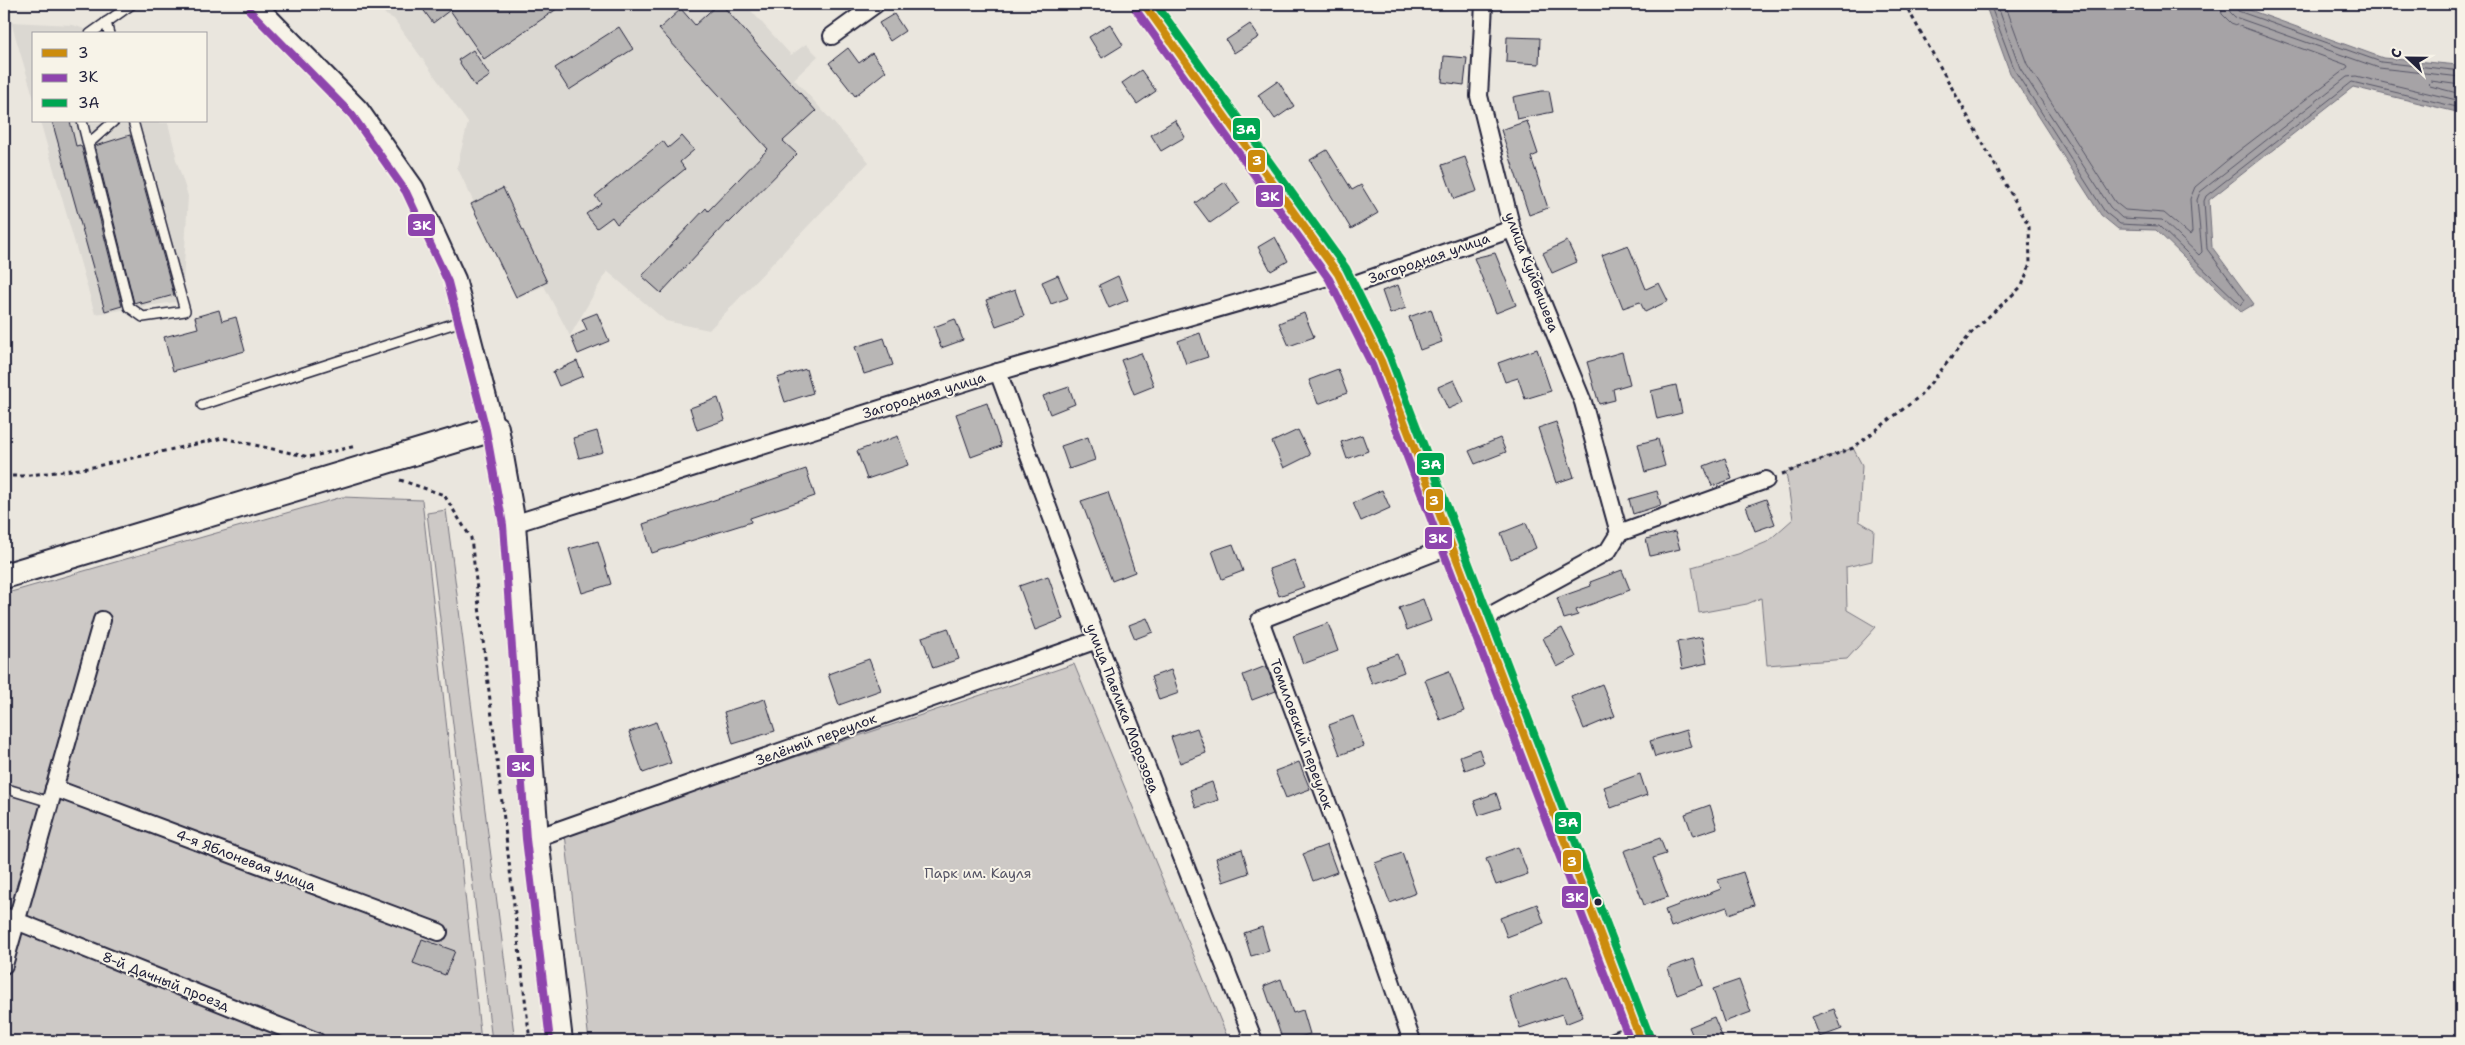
<svg xmlns="http://www.w3.org/2000/svg" width="2465" height="1045" font-family="'Shantell Sans',sans-serif">
<rect width="100%" height="100%" fill="#eae6de"/>
<filter id="ink" filterUnits="userSpaceOnUse"><feTurbulence type="fractalNoise" baseFrequency=".02" numOctaves="2"/><feDisplacementMap in="SourceGraphic" scale="10" xChannelSelector="R" yChannelSelector="G"/><feConvolveMatrix kernelMatrix="1 2 1 2 8 2 1 2 1" color-interpolation-filters="sRGB"/></filter>
<g filter="url(#ink)">
<g fill="#dbd8d2">
<polygon points="378,4 745,4 791,55 806,44 818,56 794,79 869,162 709,330 666,321 607,271 570,336 544,286 519,297 457,167 468,123 394,19 386,15"/>
<polygon points="11,22 73,25 99,34 34,34 34,99"/>
<polygon points="40,121 168,123 176,155 175,156 188,196 182,301 95,314"/>
</g>
<g fill="#cdc9c6" stroke="#787680">
<polygon points="1853,448 1862,465 1859,521 1874,530 1872,561 1846,567 1847,610 1876,627 1847,659 1767,665 1761,598 1747,604 1699,613 1692,567 1738,554 1767,542 1793,519 1786,472"/>
<polygon points="342,497 422,500 481,1041 4,1041 4,594"/>
<polygon points="446,510 515,1041 492,1041 427,513"/>
<polygon points="1074,664 1229,1041 589,1041 565,834"/>
</g>
<polygon fill="#a6a3a6" stroke="#716f7b" points="1985,4 2233,4 2383,58 2458,65 2461,69 2461,113 2353,87 2209,200 2212,247 2254,304 2241,312 2156,230 2118,229 2101,215 2010,73"/>
<g fill="none" stroke-linecap="round" stroke-linejoin="round">
<g stroke="#575666" stroke-width="1">
<polyline points="1990,4 2015,71 2105,212 2120,224 2159,226 2241,305 2245,300 2207,249 2204,201 2206,196 2352,82 2461,108"/>
<polyline points="1997,4 2020,68 2110,207 2122,218 2162,220 2199,255 2202,252 2197,200 2200,192 2347,77 2356,76 2461,101"/>
<polyline points="2005,4 2027,64 2115,202 2125,210 2164,213 2190,235 2192,232 2190,199 2195,187 2236,153 2348,67 2347,65 2231,23 2222,14 2220,4"/>
<polyline points="2228,4 2230,12 2235,17 2379,68 2461,77"/>
<polyline points="2234,4 2238,11 2381,62 2461,71"/>
<polyline points="2461,85 2431,81 2428,84 2430,86 2461,94"/>
</g>
</g>
<g fill="#b8b6b5" stroke="#22223b">
<polygon points="419,4 564,4 484,59 450,10 433,23"/>
<polygon points="718,4 721,4 816,111 783,141 797,154 729,223 727,222 661,293 642,276 706,208 708,211 768,149 659,29 681,9 695,25"/>
<polygon points="894,14 905,31 890,41 879,23"/>
<polygon points="1110,24 1123,45 1102,58 1089,37"/>
<polygon points="1250,24 1259,37 1234,53 1226,40"/>
<polygon points="619,27 633,49 569,90 555,68"/>
<polygon points="1507,37 1540,38 1539,64 1506,62"/>
<polygon points="848,48 859,63 872,53 886,71 855,96 829,63"/>
<polygon points="473,50 490,76 475,86 458,60"/>
<polygon points="1444,56 1467,58 1464,85 1442,82"/>
<polygon points="1141,70 1156,91 1137,104 1122,83"/>
<polygon points="1278,81 1294,106 1275,119 1258,95"/>
<polygon points="1542,91 1549,91 1553,112 1517,119 1513,97"/>
<polygon points="1175,120 1185,137 1161,151 1151,135"/>
<polygon points="52,121 70,121 76,146 80,145 82,148 122,306 105,311"/>
<polygon points="1527,121 1538,154 1531,157 1548,208 1529,215 1501,130"/>
<polygon points="130,135 174,295 141,304 140,301 134,303 95,146"/>
<polygon points="682,136 694,150 680,162 685,169 617,224 612,217 597,228 586,214 601,203 595,196 663,141 668,148"/>
<polygon points="1327,150 1352,190 1361,185 1378,213 1351,229 1310,160"/>
<polygon points="1465,157 1477,191 1454,199 1442,165"/>
<polygon points="1225,182 1239,203 1210,223 1195,203"/>
<polygon points="503,188 547,282 516,297 471,204"/>
<polygon points="1275,237 1288,261 1271,271 1258,247"/>
<polygon points="1567,241 1577,262 1552,273 1543,253"/>
<polygon points="1628,245 1646,289 1659,283 1668,301 1645,312 1640,302 1623,308 1602,255"/>
<polygon points="1495,253 1516,305 1496,313 1474,258"/>
<polygon points="1058,275 1068,298 1051,304 1042,282"/>
<polygon points="1118,276 1128,300 1109,308 1099,285"/>
<polygon points="1398,285 1406,308 1390,314 1382,291"/>
<polygon points="1015,290 1024,316 996,326 986,300"/>
<polygon points="1431,309 1442,342 1420,350 1409,317"/>
<polygon points="219,310 222,321 236,317 245,351 173,371 164,337 198,328 195,317"/>
<polygon points="597,313 609,341 578,354 571,337 587,330 582,319"/>
<polygon points="1304,313 1314,337 1289,346 1279,323"/>
<polygon points="955,319 963,340 941,348 934,327"/>
<polygon points="1200,333 1208,357 1186,364 1178,341"/>
<polygon points="884,338 893,365 864,374 855,347"/>
<polygon points="1537,349 1551,391 1525,399 1518,378 1505,382 1498,363"/>
<polygon points="1622,352 1630,384 1613,389 1615,400 1599,404 1587,362"/>
<polygon points="1141,353 1154,386 1134,394 1121,360"/>
<polygon points="577,361 583,376 559,386 553,372"/>
<polygon points="806,369 813,393 785,402 777,378"/>
<polygon points="1338,369 1347,393 1318,404 1309,380"/>
<polygon points="1454,380 1464,402 1448,409 1438,387"/>
<polygon points="1676,385 1682,413 1657,419 1651,391"/>
<polygon points="1069,387 1075,404 1050,414 1043,396"/>
<polygon points="718,398 725,420 697,430 690,408"/>
<polygon points="987,403 1001,446 971,457 956,414"/>
<polygon points="1556,422 1574,477 1556,483 1538,428"/>
<polygon points="1298,430 1310,455 1284,468 1272,442"/>
<polygon points="597,431 603,452 579,458 573,438"/>
<polygon points="1362,435 1368,451 1347,459 1341,442"/>
<polygon points="898,436 908,465 867,479 857,451"/>
<polygon points="1088,437 1095,460 1069,469 1061,446"/>
<polygon points="1500,438 1506,452 1475,464 1469,451"/>
<polygon points="1658,439 1665,466 1645,472 1638,444"/>
<polygon points="1725,458 1732,479 1712,486 1704,466"/>
<polygon points="806,469 815,496 750,518 751,522 652,553 643,524"/>
<polygon points="1382,490 1390,508 1361,521 1353,503"/>
<polygon points="1657,491 1661,505 1633,514 1629,499"/>
<polygon points="1108,492 1135,572 1112,581 1081,501"/>
<polygon points="1766,499 1775,524 1755,531 1746,506"/>
<polygon points="1526,523 1536,548 1511,559 1501,533"/>
<polygon points="1675,532 1680,549 1650,556 1646,539"/>
<polygon points="598,541 611,584 582,593 569,549"/>
<polygon points="1233,544 1243,571 1222,579 1212,551"/>
<polygon points="1294,560 1304,587 1279,596 1269,569"/>
<polygon points="1622,570 1630,590 1576,610 1578,615 1564,619 1557,598 1591,586 1590,582"/>
<polygon points="1048,576 1063,619 1035,630 1019,586"/>
<polygon points="1423,599 1431,621 1407,630 1399,608"/>
<polygon points="1147,618 1153,632 1135,639 1129,625"/>
<polygon points="1328,623 1338,651 1303,664 1293,636"/>
<polygon points="948,628 959,659 933,668 922,637"/>
<polygon points="1562,628 1576,657 1557,667 1543,638"/>
<polygon points="1702,637 1707,663 1682,669 1677,642"/>
<polygon points="1397,654 1404,672 1372,684 1365,666"/>
<polygon points="869,659 881,690 839,705 828,674"/>
<polygon points="1266,666 1276,691 1252,700 1243,675"/>
<polygon points="1171,670 1179,693 1159,700 1151,677"/>
<polygon points="1449,671 1464,711 1440,720 1425,680"/>
<polygon points="1602,684 1615,716 1584,729 1571,697"/>
<polygon points="765,699 775,731 733,744 724,712"/>
<polygon points="1353,716 1364,746 1340,755 1329,725"/>
<polygon points="656,722 671,763 643,773 629,732"/>
<polygon points="1197,728 1206,753 1180,763 1171,737"/>
<polygon points="1686,730 1691,747 1655,757 1650,741"/>
<polygon points="1479,749 1484,763 1465,770 1460,756"/>
<polygon points="1299,762 1310,789 1286,798 1275,771"/>
<polygon points="1640,774 1647,795 1611,808 1604,787"/>
<polygon points="1212,782 1218,800 1196,808 1190,790"/>
<polygon points="1496,793 1501,808 1479,815 1474,801"/>
<polygon points="1710,805 1717,828 1693,836 1685,814"/>
<polygon points="1660,838 1666,854 1653,858 1668,897 1644,905 1624,851"/>
<polygon points="1327,845 1337,872 1313,881 1303,854"/>
<polygon points="1518,847 1528,874 1496,885 1486,859"/>
<polygon points="1242,849 1249,873 1223,882 1216,858"/>
<polygon points="1402,853 1416,893 1390,903 1375,863"/>
<polygon points="1743,872 1754,905 1729,914 1727,907 1671,927 1665,910 1721,889 1718,880"/>
<polygon points="1537,904 1544,923 1507,937 1500,918"/>
<polygon points="1262,927 1269,951 1251,956 1244,933"/>
<polygon points="422,939 455,951 445,975 413,963"/>
<polygon points="1694,959 1703,985 1677,995 1668,968"/>
<polygon points="1567,976 1583,1017 1565,1024 1562,1014 1520,1028 1510,997"/>
<polygon points="1281,979 1293,1013 1303,1010 1310,1034 1286,1041 1283,1041 1264,986"/>
<polygon points="1739,980 1751,1012 1724,1022 1713,989"/>
<polygon points="1834,1009 1842,1029 1820,1037 1812,1017"/>
<polygon points="1714,1017 1724,1041 1695,1041 1689,1027"/>
</g>
<g fill="none" stroke-linecap="round" stroke-linejoin="round">
<defs>
<g id="lane">
<polyline points="106,22 109,34"/>
<polyline points="90,34 132,4"/>
<polyline points="82,121 129,307 143,317 185,311 133,121"/>
<polyline points="88,144 114,121"/>
<polyline points="202,405 468,319"/>
<polyline points="4,788 50,802"/>
</g>
<g id="street">
<polyline points="257,4 360,109 415,187 457,279 496,428"/>
<polyline points="1144,4 1338,274 1381,361 1641,1041"/>
<polyline points="1484,4 1479,96 1512,229 1583,402 1619,533"/>
<polyline points="832,36 876,4"/>
<polyline points="1346,287 1512,229"/>
<polyline points="998,372 1097,640 1254,1041"/>
<polyline points="513,524 998,372 1338,274"/>
<polyline points="1480,621 1608,551 1619,533 1766,480"/>
<polyline points="54,788 439,932"/>
<polyline points="536,838 1097,640"/>
<polyline points="4,916 316,1041"/>
<polyline points="4,965 102,620"/>
<polyline points="1412,1041 1356,880 1260,620 1451,546"/>
<polyline points="1614,1041 1637,1032"/>
</g>
<polyline id="secondary" points="4,576 496,428 513,524 536,838 560,1041"/>
</defs>
<use href="#lane" stroke="#22223b" stroke-width="12"/>
<use href="#street" stroke="#22223b" stroke-width="20"/>
<use href="#secondary" stroke="#22223b" stroke-width="28"/>
<g stroke="#22223b" stroke-width="3" stroke-dasharray="4 4" stroke-linecap="butt">
<polyline points="1782,474 1853,448 1920,396 1973,331 2022,286 2030,264 2029,226 1905,4"/>
<polyline points="4,476 22,476 88,468 223,438 309,457 356,446"/>
<polyline points="400,480 444,495 471,538 530,1041"/>
</g>
<use href="#lane" stroke="#f7f3e8" stroke-width="9"/>
<use href="#street" stroke="#f7f3e8" stroke-width="16"/>
<use href="#secondary" stroke="#f7f3e8" stroke-width="24"/>
<defs>
<polyline id="bus-1" points="1144,4 1338,274 1381,361 1641,1041"/>
<g id="bus-2">
<polyline points="1136,10 1329,279 1372,365 1630,1041"/>
<polyline points="250,11 352,115 406,192 448,282 486,430 503,525 526,839 550,1041"/>
</g>
<polyline id="bus-3" points="1156,4 1346,268 1390,357 1650,1037"/>
</defs>
<use href="#bus-1" stroke="#f7f3e8" stroke-width="11"/>
<use href="#bus-2" stroke="#f7f3e8" stroke-width="11"/>
<use href="#bus-3" stroke="#f7f3e8" stroke-width="11"/>
<use href="#bus-1" stroke="#cc8c0c" stroke-width="8"/>
<use href="#bus-2" stroke="#8e44ad" stroke-width="8"/>
<use href="#bus-3" stroke="#00a651" stroke-width="8"/>
</g>
</g>
<circle fill="#22223b" stroke="#f7f3e8" stroke-width="2" cx="1598" cy="902" r="4.5"/>
<g text-anchor="middle" stroke-width="4" stroke-linejoin="round" paint-order="stroke">
<g font-size="14" fill="#22223b" stroke="#f7f3e8">
<text transform="translate(1429 258) rotate(-19)" y="5">Загородная улица</text>
<text transform="translate(1532 272) rotate(69)" y="5">улица Куйбышева</text>
<text transform="translate(924 395) rotate(-17)" y="5">Загородная улица</text>
<text transform="translate(1123 708) rotate(69)" y="5">улица Павлика Морозова</text>
<text transform="translate(1302 734) rotate(70)" y="5">Томиловский переулок</text>
<text transform="translate(816 739) rotate(-20)" y="5">Зелёный переулок</text>
<text transform="translate(246 860) rotate(21)" y="5">4-я Яблоневая улица</text>
<text transform="translate(166 981) rotate(22)" y="5">8-й Дачный проезд</text>
</g>
<g font-size="14" fill="#555465" stroke="#f7f3e8">
<text x="978" y="878">Парк им. Кауля</text>
</g>
</g>
<g stroke="#f7f3e8" stroke-width="2">
<rect x="1232" y="117" width="29" height="24" rx="5" fill="#00a651"/>
<rect x="1247" y="149" width="19" height="24" rx="5" fill="#cc8c0c"/>
<rect x="1255" y="184" width="29" height="24" rx="5" fill="#8e44ad"/>
<rect x="407" y="213" width="29" height="24" rx="5" fill="#8e44ad"/>
<rect x="1416" y="452" width="29" height="24" rx="5" fill="#00a651"/>
<rect x="1425" y="488" width="19" height="24" rx="5" fill="#cc8c0c"/>
<rect x="1424" y="526" width="29" height="24" rx="5" fill="#8e44ad"/>
<rect x="506" y="754" width="29" height="24" rx="5" fill="#8e44ad"/>
<rect x="1554" y="811" width="28" height="24" rx="5" fill="#00a651"/>
<rect x="1562" y="849" width="20" height="24" rx="5" fill="#cc8c0c"/>
<rect x="1561" y="885" width="28" height="24" rx="5" fill="#8e44ad"/>
</g>
<g font-size="14" text-anchor="middle" font-weight="bold" fill="#fff">
<text x="1246" y="134">3А</text>
<text x="1257" y="165">3</text>
<text x="1270" y="201">3К</text>
<text x="422" y="230">3К</text>
<text x="1431" y="469">3А</text>
<text x="1434" y="505">3</text>
<text x="1438" y="543">3К</text>
<text x="521" y="771">3К</text>
<text x="1568" y="827">3А</text>
<text x="1572" y="866">3</text>
<text x="1575" y="902">3К</text>
</g>
<rect width="2465" height="1045" fill="none" stroke="#f7f3e8" stroke-width="20"/>
<rect x="10" y="10" width="2445" height="1025" fill="none" stroke="#22223b" stroke-width="2" filter="url(#ink)"/>
<rect x="32" y="32" width="175" height="90" fill="#f7f3e8" stroke="#a29fa3"/>
<rect x="42" y="49" width="25" height="8" fill="#cc8c0c" stroke="#a29fa3"/>
<text x="78" y="58" font-size="15" fill="#22223b">3</text>
<rect x="42" y="74" width="25" height="8" fill="#8e44ad" stroke="#a29fa3"/>
<text x="78" y="82" font-size="15" fill="#22223b">3К</text>
<rect x="42" y="99" width="25" height="8" fill="#00a651" stroke="#a29fa3"/>
<text x="78" y="108" font-size="15" fill="#22223b">3А</text>
<g transform="translate(2408 58) rotate(292)" stroke="#f7f3e8" stroke-width="4" paint-order="stroke">
<path d="M0-4L9 19L0 12L-9 19Z" fill="#22223b"/>
<text y="-8" font-size="14" font-weight="bold" text-anchor="middle" fill="#22223b">С</text>
</g>
</svg>
